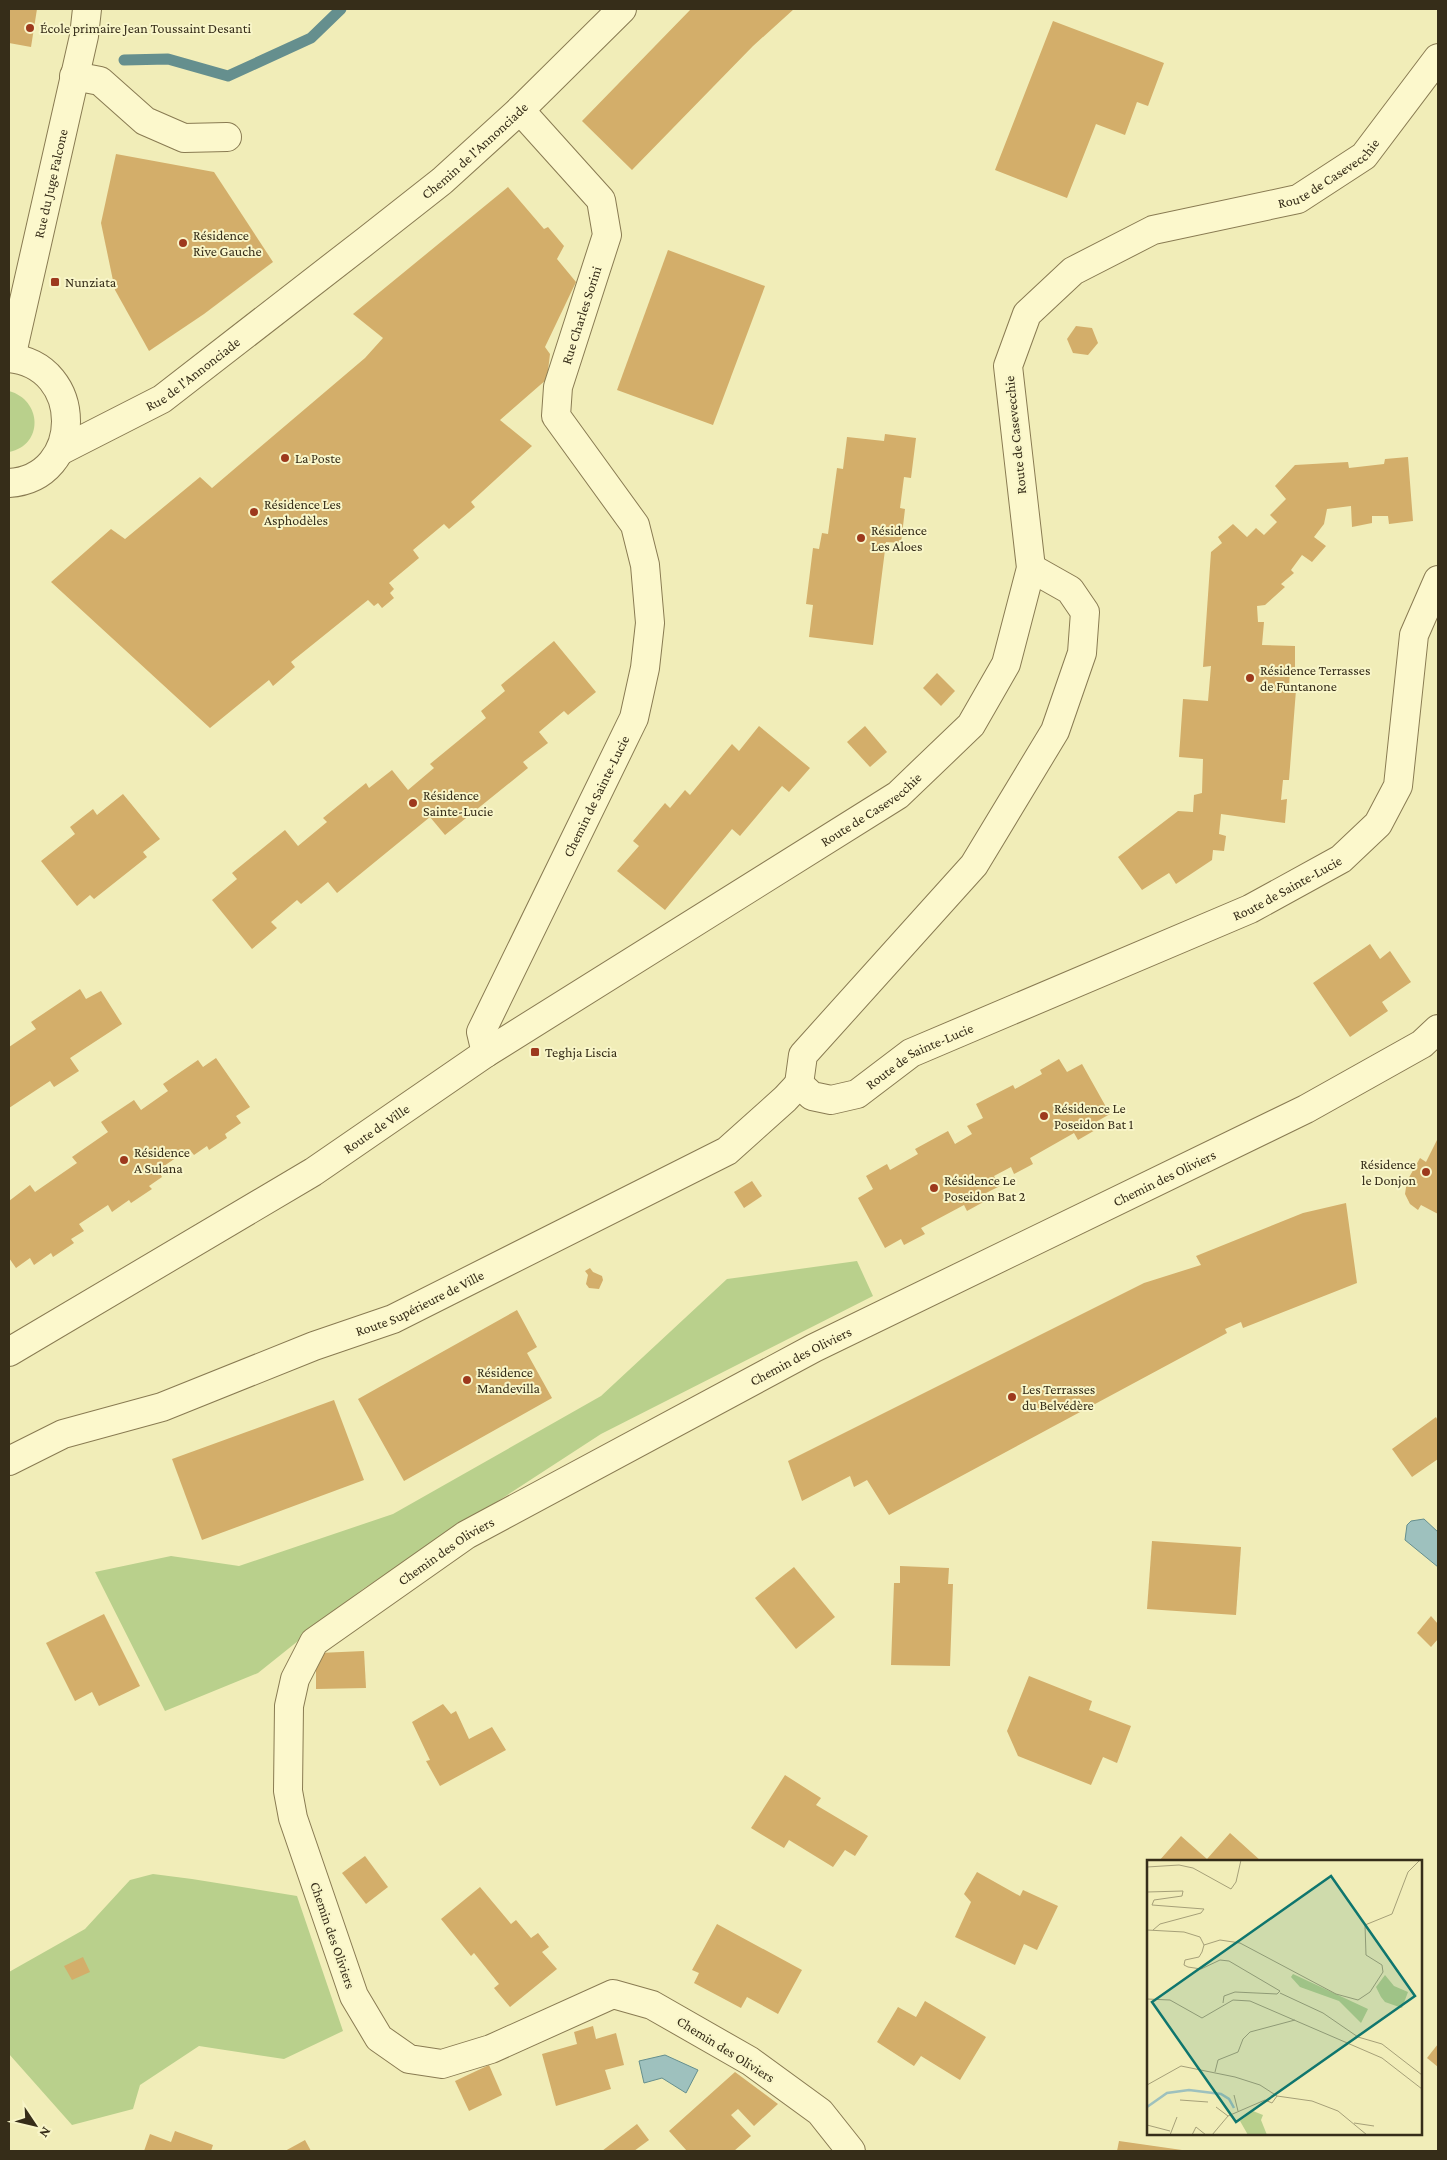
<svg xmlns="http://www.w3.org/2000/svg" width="1447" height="2160" font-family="'Crimson Pro',serif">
<rect width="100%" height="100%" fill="#f1edb8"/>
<g fill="#b9d08c">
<path d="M9,391C42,400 44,445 9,452Z"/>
<polygon points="857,1261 873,1296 601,1434 363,1589 258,1673 165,1711 95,1572 171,1556 239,1566 393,1514 601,1396 727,1279"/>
<polygon points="153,1874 192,1879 297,1896 343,2031 284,2059 199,2046 140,2085 133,2109 72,2125 9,2054 9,1972 85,1929 130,1880"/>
</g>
<g fill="#9ec1be" stroke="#658f8e">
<polygon points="1424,1519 1438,1532 1438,1567 1405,1540 1407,1525 1411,1521"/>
<polygon points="665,2055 698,2070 686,2093 662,2078 644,2083 639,2061"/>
</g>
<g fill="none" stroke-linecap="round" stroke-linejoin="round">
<polyline stroke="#658f8e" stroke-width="11" points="124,60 168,59 228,76 311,38 341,9"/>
</g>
<g fill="#d3ae6a">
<polygon points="9,9 37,9 31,47 9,43"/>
<polygon points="691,9 794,9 753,46 632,170 582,121"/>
<polygon points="1053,21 1164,63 1148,106 1137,102 1125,135 1096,124 1067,198 995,170"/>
<polygon points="116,154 214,172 273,262 204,314 149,351 115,290 101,223"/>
<polygon points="508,187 544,229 548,227 564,246 557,259 576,282 545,347 550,354 547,379 500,420 532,446 471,502 475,507 449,529 444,524 413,550 419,558 389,583 394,589 390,593 394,598 382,608 378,603 374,606 368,600 291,662 295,667 273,686 269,680 210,728 51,582 111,529 125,539 200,477 212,488 365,358 383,338 353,314"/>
<polygon points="668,250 765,286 713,425 617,390"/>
<polygon points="1076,326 1092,328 1098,343 1088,355 1073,353 1067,339"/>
<polygon points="885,434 916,438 911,478 904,477 900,508 905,509 901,543 886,542 873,645 809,637 813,605 806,604 813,548 819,549 822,533 828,534 837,468 843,469 847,437 884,441"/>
<polygon points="1408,457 1413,521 1389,524 1388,516 1372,516 1372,523 1352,527 1351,506 1327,509 1324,524 1314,537 1326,546 1312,562 1302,555 1291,570 1294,573 1281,584 1285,587 1265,605 1257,606 1258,622 1264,622 1262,645 1295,646 1295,668 1290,669 1289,687 1296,690 1289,780 1283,780 1281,800 1287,799 1285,823 1221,814 1219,834 1226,836 1224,851 1213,850 1212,860 1176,884 1169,873 1142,890 1118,857 1178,811 1193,812 1194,795 1202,793 1203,759 1179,757 1183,699 1208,701 1211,666 1203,667 1211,552 1222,543 1218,537 1233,524 1247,537 1256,528 1264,535 1277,522 1270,515 1286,499 1275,486 1295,465 1348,462 1349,468 1384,464 1385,459"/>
<polygon points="554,641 596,692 568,715 564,711 539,732 548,743 523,762 528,768 445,835 430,817 337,893 328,882 301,904 297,900 271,922 277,928 252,949 212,900 237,879 232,873 285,830 298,846 327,822 323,818 366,783 369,788 392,770 408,790 434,768 430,764 486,718 481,711 505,691 501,685"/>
<polygon points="937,673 955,691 941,706 923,688"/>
<polygon points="759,726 810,768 789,792 782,786 740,836 732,829 665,910 617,871 639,846 633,841 665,803 670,808 685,790 690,795 732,744 739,751"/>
<polygon points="865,726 887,752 870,767 847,742"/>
<polygon points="123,794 160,839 143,852 147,857 94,899 90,895 77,906 41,861 75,834 70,827 93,809 97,815"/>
<polygon points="1370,944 1380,959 1390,951 1411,982 1382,1002 1388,1011 1350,1037 1313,983"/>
<polygon points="80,989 86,999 101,991 122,1024 70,1058 79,1071 54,1087 50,1081 9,1108 9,1047 36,1029 31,1022"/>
<polygon points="216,1058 250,1107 236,1116 241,1123 225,1134 227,1138 209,1150 207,1146 194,1155 189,1149 158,1170 162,1177 149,1186 152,1189 131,1203 129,1200 112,1212 108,1205 79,1224 84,1231 71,1239 74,1243 53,1257 51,1253 34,1265 30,1258 16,1268 9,1258 9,1201 30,1185 35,1192 77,1163 72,1157 108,1132 101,1122 134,1100 141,1110 168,1091 163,1084 198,1060 203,1067"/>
<polygon points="1059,1059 1067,1072 1082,1064 1110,1114 1094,1123 1097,1129 1078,1140 1074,1133 1030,1158 1033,1164 1014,1174 1011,1167 994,1176 1000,1186 984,1194 987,1200 967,1211 964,1205 921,1228 925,1234 904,1245 901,1239 885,1248 858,1198 873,1189 866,1176 887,1164 890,1170 918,1154 915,1149 948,1131 955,1144 972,1134 967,1126 983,1118 976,1104 1013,1085 1015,1089 1042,1074 1040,1070"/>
<polygon points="1438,1138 1438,1214 1421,1205 1418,1210 1410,1204 1405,1194 1407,1181 1420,1158 1426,1162"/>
<polygon points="752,1181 762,1196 744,1208 734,1192"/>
<polygon points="1346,1203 1357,1283 1243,1328 1241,1322 1225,1329 1227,1333 889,1515 867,1480 854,1487 850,1476 802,1501 788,1461 1144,1283 1201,1265 1196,1256 1303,1213"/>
<polygon points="590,1268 593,1272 602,1276 603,1280 599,1289 589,1288 586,1284 588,1275 585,1271"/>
<polygon points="517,1310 537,1347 527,1353 552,1398 404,1481 358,1399"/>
<polygon points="334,1400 364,1480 202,1540 172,1459"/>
<polygon points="1436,1417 1438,1421 1438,1459 1412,1477 1392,1449"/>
<polygon points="1152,1541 1241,1547 1236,1615 1147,1609"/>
<polygon points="900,1566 949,1568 948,1584 953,1584 950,1666 891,1665 894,1583 900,1583"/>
<polygon points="794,1567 835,1617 796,1649 755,1598"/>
<polygon points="104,1614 140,1686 99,1706 92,1692 75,1701 46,1643"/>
<polygon points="1431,1616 1438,1624 1438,1639 1431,1647 1417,1633"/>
<polygon points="364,1651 366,1688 316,1689 316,1666 319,1653"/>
<polygon points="1029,1676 1092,1701 1089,1710 1131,1726 1117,1763 1103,1757 1091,1785 1018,1756 1007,1731"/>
<polygon points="443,1704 451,1714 456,1711 469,1739 492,1727 506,1750 440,1786 426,1761 430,1760 412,1722"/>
<polygon points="785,1775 821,1798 816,1805 868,1836 855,1856 845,1850 833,1867 789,1840 784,1848 751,1828"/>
<polygon points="1230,1833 1261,1861 1159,1861 1181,1836 1207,1859"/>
<polygon points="365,1856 388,1887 366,1904 342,1873"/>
<polygon points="977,1872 1020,1896 1023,1890 1058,1906 1037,1950 1024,1944 1015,1965 955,1937 971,1902 964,1894"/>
<polygon points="480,1887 511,1924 516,1920 531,1938 538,1933 549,1947 542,1952 557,1969 510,2007 494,1988 499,1984 474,1953 471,1956 441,1919"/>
<polygon points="717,1924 802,1970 778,2014 747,1997 741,2008 694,1983 699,1973 692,1970"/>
<polygon points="83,1957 90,1972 72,1980 64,1966"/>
<polygon points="925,2001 986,2037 960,2080 921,2056 914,2066 877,2042 898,2007 916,2017"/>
<polygon points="593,2026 596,2039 616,2033 624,2065 605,2070 611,2089 556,2106 542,2054 577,2044 574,2032"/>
<polygon points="1438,2044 1438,2067 1427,2058"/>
<polygon points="489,2065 502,2095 469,2111 455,2081"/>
<polygon points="735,2072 778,2104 754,2126 738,2109 731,2115 751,2136 734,2151 687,2151 669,2131"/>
<polygon points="637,2124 649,2140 634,2151 602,2151"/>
<polygon points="175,2131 213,2145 211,2151 144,2151 150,2134 171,2142"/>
<polygon points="305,2140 311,2151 285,2151"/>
<polygon points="1119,2141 1182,2150 1181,2151 1117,2151"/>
</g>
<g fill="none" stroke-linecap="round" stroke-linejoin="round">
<defs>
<g id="minor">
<polyline points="74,76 100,81 145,121 184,138 227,137"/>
<path d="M9,358C85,365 85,478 9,483"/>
<path id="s1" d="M11,358L84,36L87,9"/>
<path id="s2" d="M60,451L162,399L367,240L442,181L520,110L622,9"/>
<path id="s3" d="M1031,568L1070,590L1085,612L1082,653L1055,731L974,865L803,1055L799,1084L812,1096L831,1100L857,1094L911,1053L1250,909L1341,859L1378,824L1398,786L1414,635L1438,580"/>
<path id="s4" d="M486,1053L481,1032L634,718L645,668L650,623L645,565L635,525L556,416L558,387L607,235L601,200L520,110"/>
<path id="s5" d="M9,1352L313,1172L486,1053L898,795L971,725L1006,664L1031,568L1008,366L1027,314L1073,271L1153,230L1298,199L1364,156L1438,58"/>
<path id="s6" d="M9,1461L63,1434L162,1407L314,1346L393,1319L727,1151L785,1099L799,1084"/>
<path id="s7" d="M851,2151L820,2112L750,2061L652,2005L613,1994L491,2049L442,2064L409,2059L379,2038L354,1996L293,1818L288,1791L289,1706L295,1679L314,1642L466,1535L814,1348L1306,1109L1422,1044L1438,1029"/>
</g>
</defs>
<use href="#minor" stroke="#897b52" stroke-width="30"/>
<use href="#minor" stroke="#fcf8cc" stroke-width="28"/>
</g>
<g fill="#9d391d" stroke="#f8f5c8" stroke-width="2">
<circle cx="30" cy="28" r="5"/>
<circle cx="183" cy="243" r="5"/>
<rect x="50" y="277" width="10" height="10" rx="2.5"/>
<circle cx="285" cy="458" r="5"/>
<circle cx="254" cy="512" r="5"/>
<circle cx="861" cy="538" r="5"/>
<circle cx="1250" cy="678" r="5"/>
<circle cx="413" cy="803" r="5"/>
<rect x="530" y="1047" width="10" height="10" rx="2.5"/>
<circle cx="1044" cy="1116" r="5"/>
<circle cx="124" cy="1160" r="5"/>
<circle cx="1426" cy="1172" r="5"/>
<circle cx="934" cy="1188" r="5"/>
<circle cx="467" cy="1380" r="5"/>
<circle cx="1012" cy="1397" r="5"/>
</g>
<g text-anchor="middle" stroke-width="4" stroke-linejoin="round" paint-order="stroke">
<g font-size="14" fill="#362d19" stroke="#f8f5c8" text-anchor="start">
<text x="40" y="33">École primaire Jean Toussaint Desanti</text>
<text x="193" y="240">Résidence<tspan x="193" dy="16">Rive Gauche</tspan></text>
<text x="65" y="287">Nunziata</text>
<text x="295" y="463">La Poste</text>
<text x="264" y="509">Résidence Les<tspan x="264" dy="16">Asphodèles</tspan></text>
<text x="871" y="535">Résidence<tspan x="871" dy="16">Les Aloes</tspan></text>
<text x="1260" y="675">Résidence Terrasses<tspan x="1260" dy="16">de Funtanone</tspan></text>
<text x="423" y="800">Résidence<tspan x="423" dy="16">Sainte-Lucie</tspan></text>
<text x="545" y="1057">Teghja Liscia</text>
<text x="1054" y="1113">Résidence Le<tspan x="1054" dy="16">Poseidon Bat 1</tspan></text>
<text x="134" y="1157">Résidence<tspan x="134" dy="16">A Sulana</tspan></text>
<text x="1416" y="1169" text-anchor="end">Résidence<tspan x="1416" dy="16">le Donjon</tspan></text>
<text x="944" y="1185">Résidence Le<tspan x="944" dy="16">Poseidon Bat 2</tspan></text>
<text x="477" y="1377">Résidence<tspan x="477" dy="16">Mandevilla</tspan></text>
<text x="1022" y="1394">Les Terrasses<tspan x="1022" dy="16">du Belvédère</tspan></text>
</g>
<g font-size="14" fill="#362d19" stroke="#f8f5c8">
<text dy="5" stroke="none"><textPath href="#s2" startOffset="514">Chemin de l'Annonciade</textPath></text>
<text dy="5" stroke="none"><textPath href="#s5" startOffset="1919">Route de Casevecchie</textPath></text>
<text dy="5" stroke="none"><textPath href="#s1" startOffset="179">Rue du Juge Falcone</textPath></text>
<text dy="5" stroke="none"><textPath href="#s4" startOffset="806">Rue Charles Sorini</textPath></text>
<text dy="5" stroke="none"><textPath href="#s2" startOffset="154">Rue de l'Annonciade</textPath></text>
<text transform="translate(1015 435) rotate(-96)" y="5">Route de Casevecchie</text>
<text dy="5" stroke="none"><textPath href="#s4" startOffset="284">Chemin de Sainte-Lucie</textPath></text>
<text dy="5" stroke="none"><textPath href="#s5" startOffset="1019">Route de Casevecchie</textPath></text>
<text dy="5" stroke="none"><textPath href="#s3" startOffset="1179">Route de Sainte-Lucie</textPath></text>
<text dy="5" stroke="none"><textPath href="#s3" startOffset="774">Route de Sainte-Lucie</textPath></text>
<text dy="5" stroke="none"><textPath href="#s5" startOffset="430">Route de Ville</textPath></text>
<text dy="5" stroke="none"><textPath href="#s7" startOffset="1934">Chemin des Oliviers</textPath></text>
<text dy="5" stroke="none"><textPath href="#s6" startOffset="441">Route Supérieure de Ville</textPath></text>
<text dy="5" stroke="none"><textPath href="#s7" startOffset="1529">Chemin des Oliviers</textPath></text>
<text dy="5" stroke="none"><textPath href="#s7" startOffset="1124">Chemin des Oliviers</textPath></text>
<text transform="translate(333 1935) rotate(71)" y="5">Chemin des Oliviers</text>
<text transform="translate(726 2049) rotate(32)" y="5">Chemin des Oliviers</text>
</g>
</g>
<g transform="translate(1147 1860)">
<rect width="275" height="275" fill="#f1edb8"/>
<path d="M146,114L221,149L214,163L192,141L153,127L144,117ZM238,115L247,126L261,132L255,148L238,142L234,137L229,127ZM106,251L116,255L114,260L120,275H101L93,261Z" fill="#b9d08c"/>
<path fill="none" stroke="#9ec1be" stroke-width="2.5" d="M0,247L20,233L42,230L74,234L82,239L87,248"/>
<path fill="none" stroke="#a6a078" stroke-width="1" d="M0,7L32,5L46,8L84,29L89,22L94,0M0,32L36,31L35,36L7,40L5,45L57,49L54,53L13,64L6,70M0,70L37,72L53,77L57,85L55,92L52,97L38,100L37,105L41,107L54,109L73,100L82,101L133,131L130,134L88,132L77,136L76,143M57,85L73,80L93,83L189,134L211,140L223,132L236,112L235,105L219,95L218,65L245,54L261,12L273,0M133,133L176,153L211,177L235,184L275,215M0,139L23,140L55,158L86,140L103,141L235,198L275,229M68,212L71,200L91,192L96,179L103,172L148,160M0,225L34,206L88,217L113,225L130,236M87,235L91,251M130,236L165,241L191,251L220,275M33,240L61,242M118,240L125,243L130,236M69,247L81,256M207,263L227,266M0,265L23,271M23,275L30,257M45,275L49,267L59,275M65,275L81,256L118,240"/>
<path fill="#0f766e" fill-opacity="0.15" stroke="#0f766e" stroke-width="2.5" d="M184,16L268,136L89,262L5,142Z"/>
<rect width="275" height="275" fill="none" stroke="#362d19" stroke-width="2.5"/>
</g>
<rect width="1447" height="2160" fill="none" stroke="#362d19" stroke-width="20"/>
<g transform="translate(35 2125) rotate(125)" stroke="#f8f5c8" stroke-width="4" paint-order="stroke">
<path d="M0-4L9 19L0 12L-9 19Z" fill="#362d19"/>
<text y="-8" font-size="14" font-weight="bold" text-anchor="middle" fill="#362d19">N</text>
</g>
</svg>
